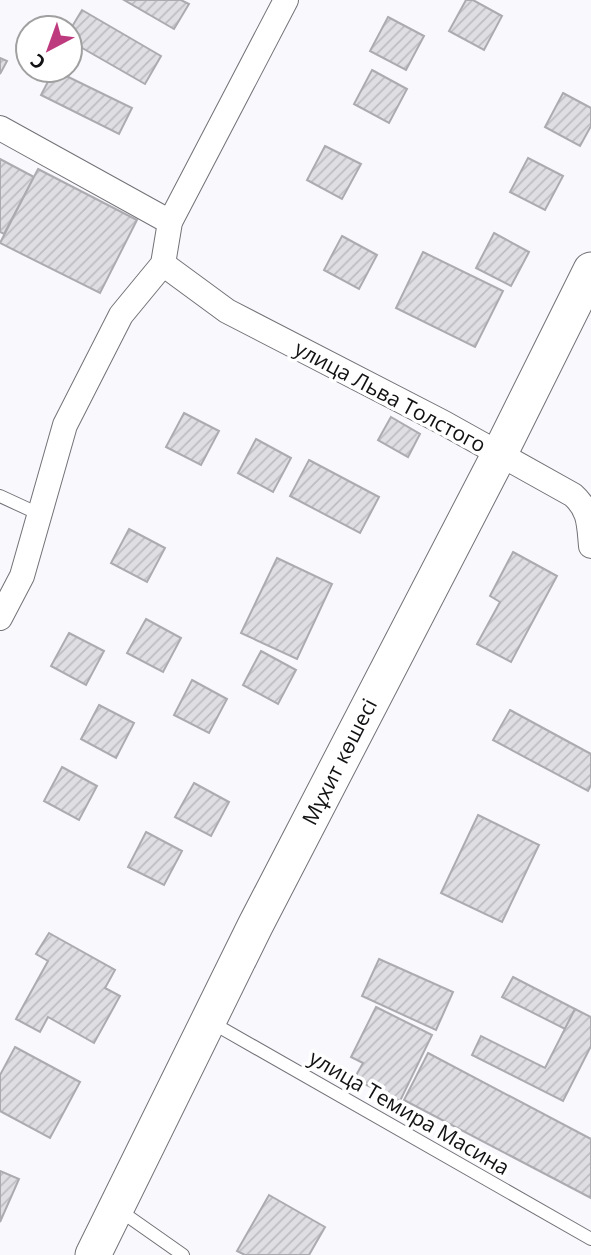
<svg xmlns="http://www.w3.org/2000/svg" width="591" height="1255" font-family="'Open Sans',sans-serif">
<defs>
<pattern id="building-hatch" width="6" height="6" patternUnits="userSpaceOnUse" patternTransform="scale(1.75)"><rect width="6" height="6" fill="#dedee3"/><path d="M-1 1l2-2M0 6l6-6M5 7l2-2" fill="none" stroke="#bdbdc2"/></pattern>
</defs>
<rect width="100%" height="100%" fill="#f8f8fd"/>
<g fill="url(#building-hatch)" stroke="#ababb0" stroke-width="2">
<polygon points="124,0 181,0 189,4 174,29"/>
<polygon points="466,0 473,0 502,16 484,50 449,31"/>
<polygon points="82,10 161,56 145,84 70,41 70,30"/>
<polygon points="388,17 424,36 406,70 370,51"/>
<polygon points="0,58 7,61 0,74"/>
<polygon points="54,70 132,108 119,134 41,95"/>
<polygon points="372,70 407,89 389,123 354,104"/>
<polygon points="563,93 591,108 591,126 580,146 545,127"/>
<polygon points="325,146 361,164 342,199 307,180"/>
<polygon points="528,158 563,176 545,210 510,192"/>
<polygon points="0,159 34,177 4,234 0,232"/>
<polygon points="38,169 137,220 100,293 0,243"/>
<polygon points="494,233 529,252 511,286 476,268"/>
<polygon points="342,236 377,255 359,289 324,270"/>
<polygon points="423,252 503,291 475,347 396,308"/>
<polygon points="184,413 219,431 201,465 166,447"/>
<polygon points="391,417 420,434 408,457 378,440"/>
<polygon points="256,439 291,458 273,492 238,473"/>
<polygon points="309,460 379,497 360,533 290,496"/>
<polygon points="129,529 165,548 147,582 111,563"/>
<polygon points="513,552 557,576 511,662 477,644 500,602 490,596"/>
<polygon points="277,558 332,584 297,659 241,633"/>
<polygon points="146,619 181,638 163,672 127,653"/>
<polygon points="69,633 104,651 86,685 51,666"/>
<polygon points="261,651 296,670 278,704 243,685"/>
<polygon points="192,680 227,699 209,733 174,715"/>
<polygon points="99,705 134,723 116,758 81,739"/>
<polygon points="510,710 591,754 591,785 588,791 493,740"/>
<polygon points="62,767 97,786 79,820 44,801"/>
<polygon points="194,783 229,802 211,836 175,817"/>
<polygon points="478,815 539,845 502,922 441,893"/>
<polygon points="146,832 182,851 164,885 128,867"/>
<polygon points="49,933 115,970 105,988 120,996 94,1043 48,1017 40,1032 16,1019 48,961 36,954"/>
<polygon points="379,959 453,992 436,1030 362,996"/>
<polygon points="513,977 575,1009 565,1029 502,997"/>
<polygon points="376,1007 432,1035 400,1101 354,1079 363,1063 351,1057"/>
<polygon points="575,1009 591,1017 591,1046 563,1101 472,1055 481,1036 545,1068"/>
<polygon points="15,1047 80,1082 50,1138 0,1111 0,1075"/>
<polygon points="428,1053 591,1139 591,1198 404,1100"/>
<polygon points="0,1171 19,1179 0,1222"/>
<polygon points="269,1195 325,1227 309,1255 245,1255 237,1251"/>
</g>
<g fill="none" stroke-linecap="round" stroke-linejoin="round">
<defs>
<g id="lane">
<polyline points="0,496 39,514"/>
<polyline points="209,1021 591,1239"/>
<polyline points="119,1210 183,1255"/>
</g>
<g id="street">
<polyline points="0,128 170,222"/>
<path d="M163,264L227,311L444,423L573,495C590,510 589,525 591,546"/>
<polyline points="0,618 22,576 65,425 121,315 163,264 170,222 286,0"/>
</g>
<polyline id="secondary" points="93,1255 255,926 499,455 591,270"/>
</defs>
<use href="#lane" stroke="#727277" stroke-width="14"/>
<use href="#street" stroke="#727277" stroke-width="26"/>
<use href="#secondary" stroke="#727277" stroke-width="37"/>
<use href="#lane" stroke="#fff" stroke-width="12"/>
<use href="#street" stroke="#fff" stroke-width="24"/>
<use href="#secondary" stroke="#fff" stroke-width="35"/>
</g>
<g text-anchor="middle" stroke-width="7" stroke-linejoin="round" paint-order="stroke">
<g font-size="21" fill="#121214" stroke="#fff">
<text transform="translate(390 397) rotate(28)" y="7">улица Льва Толстого</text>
<text transform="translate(340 762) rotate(-63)" y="7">Мұхит көшесі</text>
<text transform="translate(409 1113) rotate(30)" y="7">улица Темира Масина</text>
</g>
</g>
<g transform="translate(49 49) rotate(221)"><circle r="33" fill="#ffffff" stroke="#a0a0a1" stroke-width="2"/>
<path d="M0-5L12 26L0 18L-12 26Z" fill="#be3a7e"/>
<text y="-10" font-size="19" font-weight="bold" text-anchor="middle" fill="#121214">С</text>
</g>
</svg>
